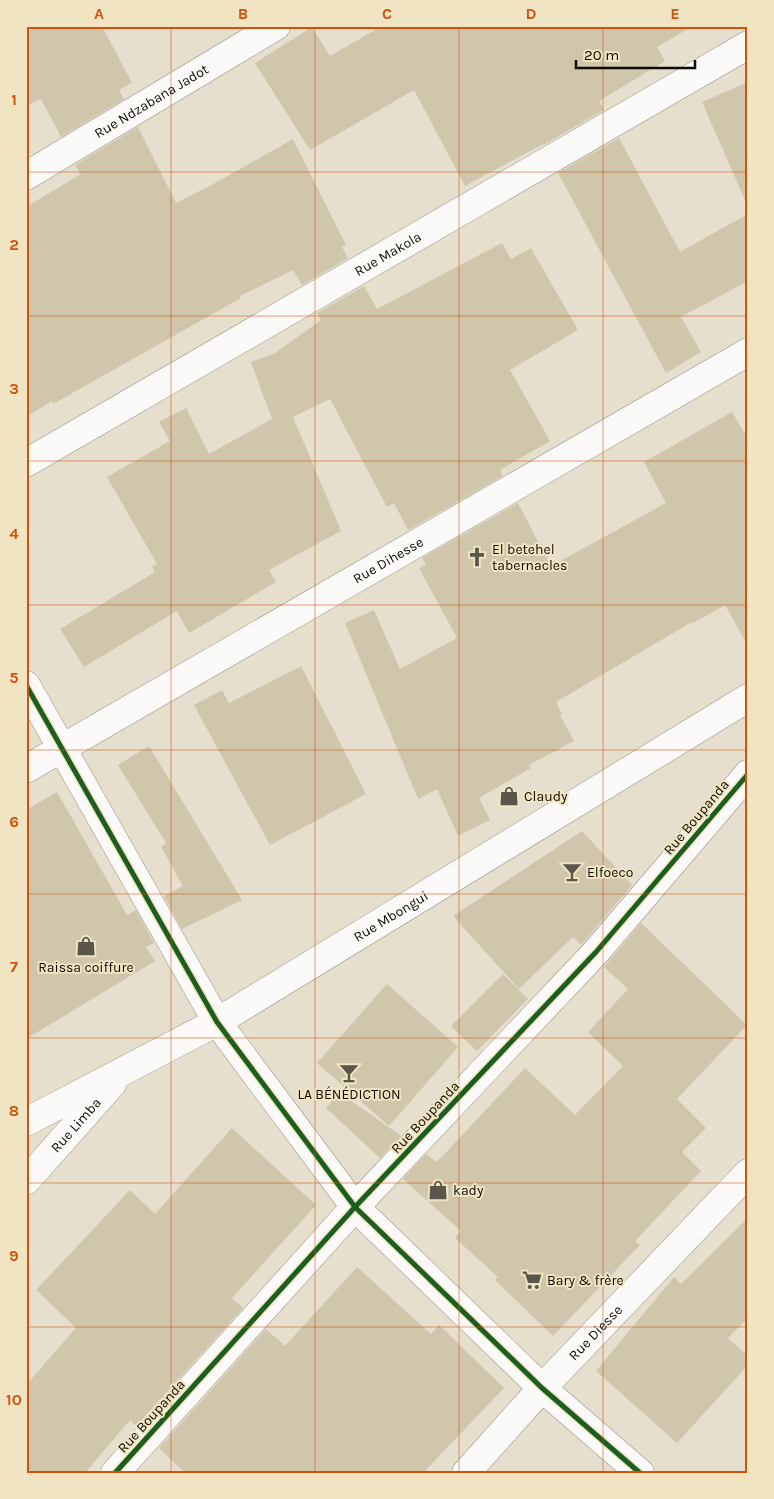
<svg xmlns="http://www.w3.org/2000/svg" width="774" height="1499" font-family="Karla,sans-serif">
<rect width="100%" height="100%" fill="#e6dfce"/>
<g fill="#cfc6ac">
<polygon points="26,26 102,26 132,83 119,90 124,99 61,137 41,99 26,106"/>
<polygon points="382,26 693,26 657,47 665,61 599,101 604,110 543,145 543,144 465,186 414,90 310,150 255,63 312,27 330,56"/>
<polygon points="748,82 748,207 702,102"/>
<polygon points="138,127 176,203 219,181 293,139 346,245 342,247 348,258 302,285 293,270 240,296 241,298 53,404 52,401 26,417 26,207 81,174 75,165"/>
<polygon points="619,138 680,252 748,214 748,281 681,317 701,352 666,373 558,173"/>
<polygon points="502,243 511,259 531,248 578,330 510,370 550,441 500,470 503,476 408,530 394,503 387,507 330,399 293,417 341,531 269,570 276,582 189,633 177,611 84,667 60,629 155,572 152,567 157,564 107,477 170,441 159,422 186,408 209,454 272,419 251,362 275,353 321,320 317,313 364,286 377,309"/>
<polygon points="732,412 748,439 748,646 725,605 693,623 692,622 556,702 562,714 560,715 574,741 529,765 531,768 479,798 490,820 458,836 437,789 418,799 345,623 374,610 400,669 457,638 419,568 426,565 422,558 518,503 549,563 551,562 553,565 666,503 644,462"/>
<polygon points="301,666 366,794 270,845 194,705 222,690 229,703"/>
<polygon points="149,746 242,900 182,929 164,896 183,886 161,847 166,843 118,765"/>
<polygon points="57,792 127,915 136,910 154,943 146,947 155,961 26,1039 26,810"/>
<polygon points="582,831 632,885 581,945 573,937 519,989 453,916"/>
<polygon points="641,923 747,1025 677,1099 706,1128 682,1152 701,1171 635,1241 640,1245 553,1336 495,1280 498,1277 455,1238 461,1231 403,1179 426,1154 437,1162 525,1068 575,1115 623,1066 588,1032 628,989 604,967"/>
<polygon points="503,974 528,999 477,1051 451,1026"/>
<polygon points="387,984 458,1047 389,1126 317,1063"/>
<polygon points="339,1092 401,1136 380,1158 326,1108"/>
<polygon points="232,1128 316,1205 232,1298 243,1308 136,1426 130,1420 85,1473 26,1473 26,1385 76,1328 36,1290 130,1190 155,1214"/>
<polygon points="748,1218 748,1318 728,1338 748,1356 748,1365 677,1443 596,1371 674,1277 681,1284"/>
<polygon points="357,1267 431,1334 439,1325 504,1388 423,1473 185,1473 159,1448 266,1329 285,1346"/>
</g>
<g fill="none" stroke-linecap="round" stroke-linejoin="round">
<defs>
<g id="minor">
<path id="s1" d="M26,176L276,26"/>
<path id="s2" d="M26,463L748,45"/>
<polyline points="26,685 217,1022 355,1207 542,1388 640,1473"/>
<path id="s3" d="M26,769L748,352"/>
<path id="s4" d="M26,1122L217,1022L748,698"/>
<path id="s5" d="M26,1181L112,1084"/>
<polyline points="115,1473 355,1207 596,952 748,774"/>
<path id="s6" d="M466,1473L542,1388L748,1173"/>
</g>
</defs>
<use href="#minor" stroke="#999486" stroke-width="29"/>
<use href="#minor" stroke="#fbfaf8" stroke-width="28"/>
<defs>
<g id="cycleway">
<polyline points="26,685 217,1022 355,1207 542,1388 640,1473"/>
<polyline points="115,1473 355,1207 596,952 748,774"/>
</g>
</defs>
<use href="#cycleway" stroke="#f0e4c3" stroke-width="8"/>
<use href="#cycleway" stroke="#1b5e20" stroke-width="5"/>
</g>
<path fill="none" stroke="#d2510b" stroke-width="1" stroke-opacity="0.55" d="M171,26V1473M315,26V1473M459,26V1473M603,26V1473M26,172H748M26,316H748M26,461H748M26,605H748M26,750H748M26,894H748M26,1038H748M26,1183H748M26,1327H748"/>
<defs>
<symbol id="church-bare" viewBox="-9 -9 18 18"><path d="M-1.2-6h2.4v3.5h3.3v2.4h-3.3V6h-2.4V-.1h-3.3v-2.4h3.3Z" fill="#5b564a" stroke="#f0e4c3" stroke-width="2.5" paint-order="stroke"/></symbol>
<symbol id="shop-bare" viewBox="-9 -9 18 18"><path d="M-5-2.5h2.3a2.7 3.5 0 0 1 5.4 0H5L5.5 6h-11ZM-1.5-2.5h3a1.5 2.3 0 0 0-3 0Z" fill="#5b564a" stroke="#f0e4c3" stroke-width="2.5" paint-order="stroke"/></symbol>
<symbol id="bar-bare" viewBox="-9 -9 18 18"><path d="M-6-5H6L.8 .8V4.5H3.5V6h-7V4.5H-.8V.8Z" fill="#5b564a" stroke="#f0e4c3" stroke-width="2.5" paint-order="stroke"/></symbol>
<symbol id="supermarket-bare" viewBox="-9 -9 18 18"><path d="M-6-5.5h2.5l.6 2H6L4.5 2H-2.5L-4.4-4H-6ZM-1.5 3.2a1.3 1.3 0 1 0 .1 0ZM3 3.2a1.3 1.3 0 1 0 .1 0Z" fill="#5b564a" stroke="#f0e4c3" stroke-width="2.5" paint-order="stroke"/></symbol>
</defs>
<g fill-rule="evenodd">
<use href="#church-bare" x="463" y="543" width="28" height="28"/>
<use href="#shop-bare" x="495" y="782" width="28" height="28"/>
<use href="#bar-bare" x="558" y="858" width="28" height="28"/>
<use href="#shop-bare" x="72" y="932" width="28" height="28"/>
<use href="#bar-bare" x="335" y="1059" width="28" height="28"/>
<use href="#shop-bare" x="424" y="1176" width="28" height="28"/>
<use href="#supermarket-bare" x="518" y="1266" width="28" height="28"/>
</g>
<g text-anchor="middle" stroke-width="4" stroke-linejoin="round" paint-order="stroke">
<g font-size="14" fill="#100c03" stroke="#f0e4c3">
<text dy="5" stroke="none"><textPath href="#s1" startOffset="146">Rue Ndzabana Jadot</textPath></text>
<text dy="5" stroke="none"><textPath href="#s2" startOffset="418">Rue Makola</textPath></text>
<text dy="5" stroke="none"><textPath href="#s3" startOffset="418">Rue Dihesse</textPath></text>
<text transform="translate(696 817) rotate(-50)" y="5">Rue Boupanda</text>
<text dy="5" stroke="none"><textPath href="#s4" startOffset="419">Rue Mbongui</textPath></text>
<text transform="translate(425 1117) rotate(-47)" y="5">Rue Boupanda</text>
<text dy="5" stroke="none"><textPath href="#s5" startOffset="75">Rue Limba</textPath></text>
<text dy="5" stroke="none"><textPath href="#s6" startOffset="191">Rue Diesse</textPath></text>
<text transform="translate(151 1416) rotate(-48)" y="5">Rue Boupanda</text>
</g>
<g font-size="14" fill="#100c03" stroke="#f0e4c3" text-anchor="start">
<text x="492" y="554">El betehel<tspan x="492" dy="16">tabernacles</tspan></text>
<text x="524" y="801">Claudy</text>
<text x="587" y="877">Elfoeco</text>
<text x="86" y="972" text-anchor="middle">Raissa coiffure</text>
<text x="349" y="1099" text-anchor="middle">LA BÉNÉDICTION</text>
<text x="453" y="1195">kady</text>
<text x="547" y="1285">Bary &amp; frère</text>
</g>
</g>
<rect width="774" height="1499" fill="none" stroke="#f0e4c3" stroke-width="55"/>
<path d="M576 60v8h119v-8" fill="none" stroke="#100c03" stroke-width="2.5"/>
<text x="584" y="60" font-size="15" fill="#100c03" stroke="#f0e4c3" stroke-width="4" paint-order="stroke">20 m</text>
<rect x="28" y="28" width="718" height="1444" fill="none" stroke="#d2510b" stroke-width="2"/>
<g font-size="16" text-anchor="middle" font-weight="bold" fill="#d2510b">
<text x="99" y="19">A</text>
<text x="243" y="19">B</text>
<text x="387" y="19">C</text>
<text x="531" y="19">D</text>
<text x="675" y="19">E</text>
<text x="14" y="105">1</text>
<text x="14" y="250">2</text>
<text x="14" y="394">3</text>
<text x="14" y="539">4</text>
<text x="14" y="683">5</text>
<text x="14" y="827">6</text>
<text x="14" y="972">7</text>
<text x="14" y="1116">8</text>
<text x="14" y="1261">9</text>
<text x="14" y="1405">10</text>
</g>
</svg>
